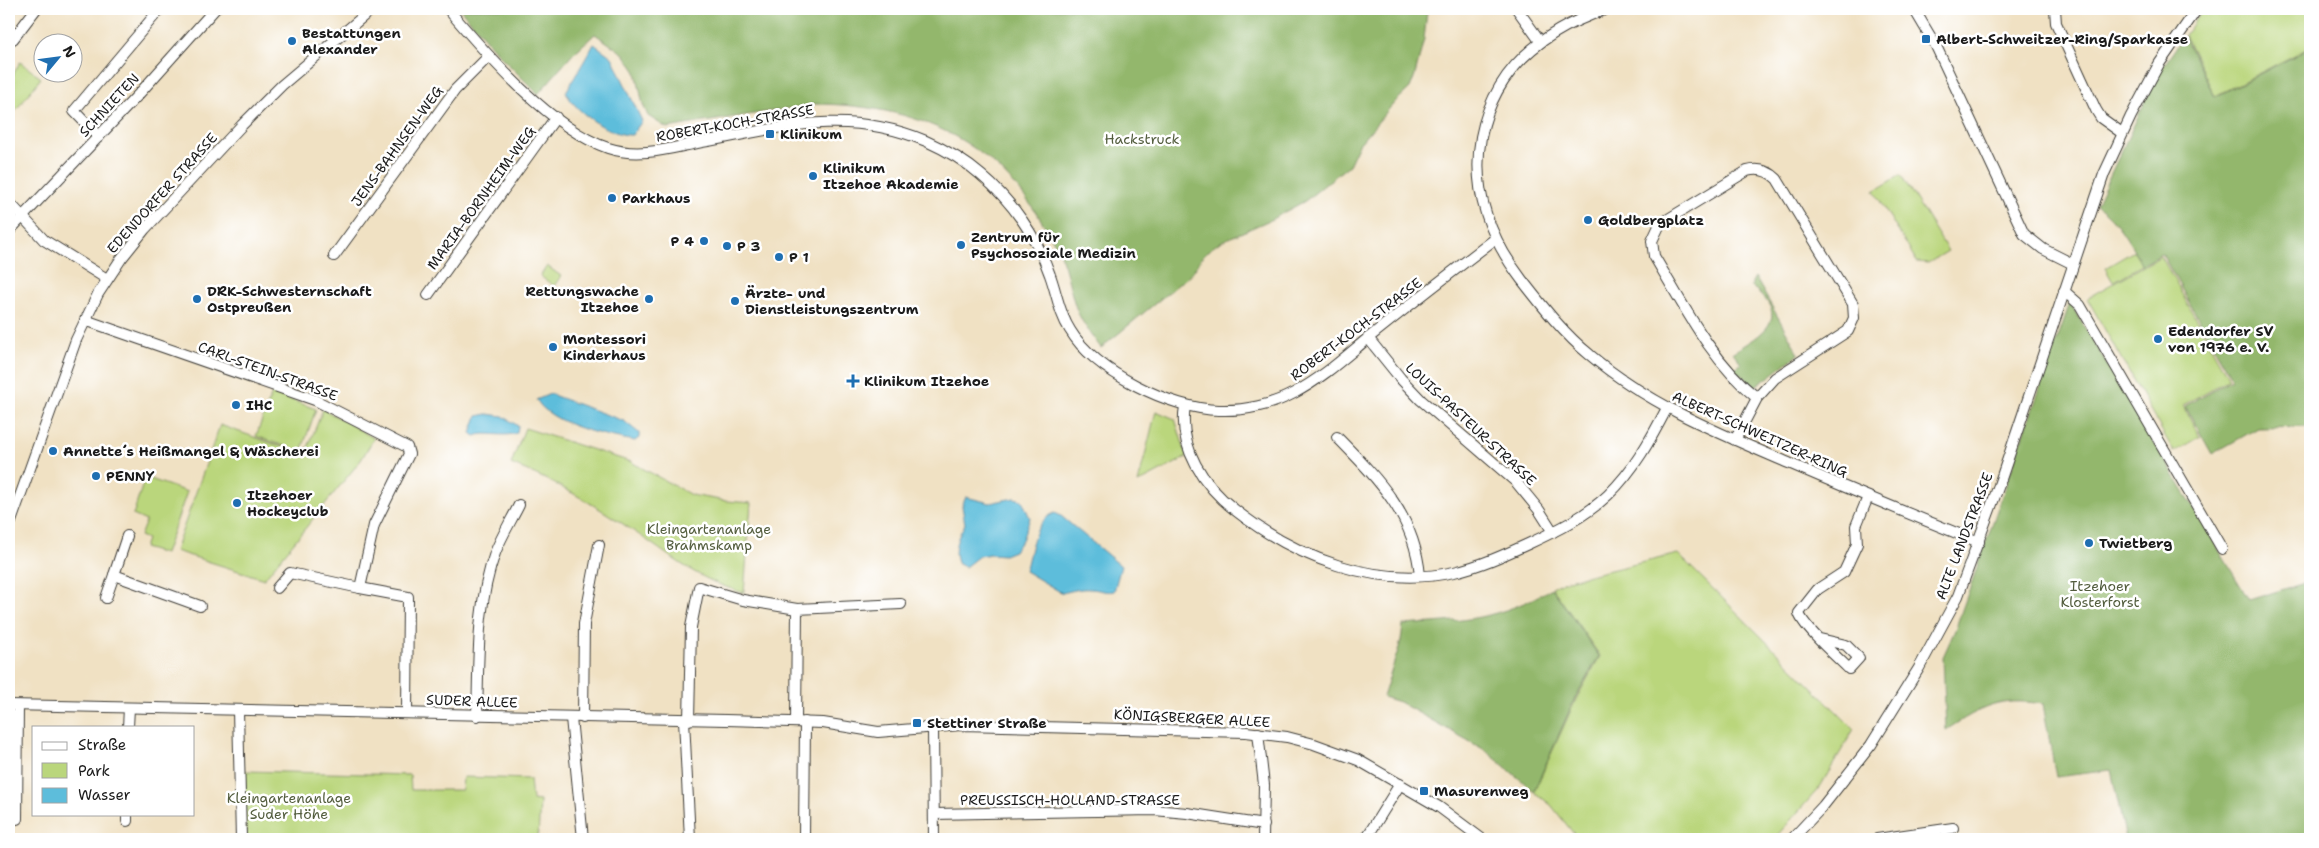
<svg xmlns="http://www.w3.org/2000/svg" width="2319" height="848" font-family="'Shantell Sans',sans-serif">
<rect width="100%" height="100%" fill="#fff"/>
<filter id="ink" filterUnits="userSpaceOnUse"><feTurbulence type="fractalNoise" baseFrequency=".02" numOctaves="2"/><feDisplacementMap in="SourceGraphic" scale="10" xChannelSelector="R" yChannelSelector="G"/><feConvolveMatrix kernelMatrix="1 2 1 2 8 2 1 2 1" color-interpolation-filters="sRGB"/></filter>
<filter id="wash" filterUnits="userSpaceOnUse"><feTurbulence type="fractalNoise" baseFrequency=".0096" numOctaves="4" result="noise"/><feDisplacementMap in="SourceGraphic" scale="20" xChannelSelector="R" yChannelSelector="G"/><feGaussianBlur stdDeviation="1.12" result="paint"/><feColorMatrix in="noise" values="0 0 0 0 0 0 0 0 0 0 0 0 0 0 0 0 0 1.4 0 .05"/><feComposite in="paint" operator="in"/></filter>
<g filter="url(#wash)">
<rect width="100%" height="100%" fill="#f0e1c3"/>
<g fill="#bad67c" stroke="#6b794c">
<polygon points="2204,9 2310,9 2310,47 2215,96 2185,35"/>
<polygon points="20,62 41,78 13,114 9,111 9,82"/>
<polygon points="1901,175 1948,251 1928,263 1917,262 1874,191"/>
<polygon points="2134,251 2142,265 2113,282 2105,268"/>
<polygon points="2161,256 2229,379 2183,405 2200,437 2174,452 2087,298"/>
<polygon points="547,266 561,276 554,286 540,276"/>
<polygon points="272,393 316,409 301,452 256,436"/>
<polygon points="323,409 374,438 361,460 264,579 175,551 220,425 305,455"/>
<polygon points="1156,411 1175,419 1187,457 1138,483"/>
<path d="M525,428L631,462L691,495L726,501L751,503L744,593C696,579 672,557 632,530C594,504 554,481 511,464Z"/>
<polygon points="145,477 187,492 165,554 144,548 147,539 140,536 146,521 133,515"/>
<polygon points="1678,554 1854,729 1820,787 1774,839 1578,839 1551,805 1534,792 1576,699 1600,656 1552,587 1568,580"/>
<polygon points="244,771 410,775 411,790 462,790 463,777 530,779 532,800 540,801 538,839 246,839"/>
</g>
<g fill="#93b76c" stroke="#586a44">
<path d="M460,9H1426L1427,12L1424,39L1415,75L1410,88L1395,102L1359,144L1349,165L1305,201L1272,219L1220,242L1205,253L1191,274L1101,348C1093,337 1084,326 1078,313C1070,294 1068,271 1059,252C1007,148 929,105 815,104L667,128L648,116L643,105L636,72L624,54L595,34L573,54L538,94L501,57Z"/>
<path d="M2184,36L2215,97L2310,48V427L2258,428L2212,454L2185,406L2232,379L2162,254L2142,265C2130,243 2118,220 2096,205L2159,72Z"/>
<path d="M1755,277L1799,354C1790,360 1759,386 1754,386L1734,369L1741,364L1733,352C1764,334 1792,317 1752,287V282Z"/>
<path d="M2070,303L2249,600L2310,581V839H2126L2111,770L2056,777L2043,704C1999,697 1982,707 1946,730L1943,657L1955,630Z"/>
<path d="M1552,588L1599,656L1575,698L1534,791L1485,750L1399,702L1383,697L1401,641L1403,625C1461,621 1500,620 1552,588Z"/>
</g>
<g fill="#5dbddb" stroke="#3c6c7c">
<path d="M594,44L612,57L642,121L632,135C610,136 574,111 566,92Z"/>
<path d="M550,394L624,421L639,433V438L635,441C607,436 565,428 543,408C540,406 539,402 536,400Z"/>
<path d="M487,414L503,416L518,426L517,433C503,438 486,431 475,436L471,433L477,416Z"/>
<path d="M966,497L990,503L1014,498L1022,500L1030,518L1022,540L1014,551L1004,555L991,554L979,556L965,567L957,563C952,549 958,536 965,524L962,506Z"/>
<path d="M1055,513L1061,516L1121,566L1114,591C1105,593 1099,589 1090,589C1080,588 1072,591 1062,593L1025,571C1031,552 1033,521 1055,513Z"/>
</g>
</g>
<g filter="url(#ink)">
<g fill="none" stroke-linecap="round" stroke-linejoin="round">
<defs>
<g id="minor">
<path d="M448,9C486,54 551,129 608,148C638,158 668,149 697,143C779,128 846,107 926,141C946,150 965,161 981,175C1012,201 1037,237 1050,275C1057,294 1059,313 1070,330C1095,372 1171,409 1219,410C1244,411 1272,405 1294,393C1321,379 1344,358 1367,339C1409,305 1452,272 1495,239"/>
<polyline points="1517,9 1540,41"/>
<path d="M1607,9C1544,30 1494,69 1481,137C1471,191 1490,238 1522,280C1543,307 1564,334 1590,355C1649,405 1721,434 1791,464C1854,491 1916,517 1979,542"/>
<polyline points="1914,9 1936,46 2024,234 2043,249 2073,264"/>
<polyline points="2055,9 2056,23 2096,110 2101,118 2122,133"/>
<polyline points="9,35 13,39 36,9"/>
<polyline points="99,137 74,111 160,9"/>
<polyline points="9,202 44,240 107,279"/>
<polyline points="9,231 138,95 215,9"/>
<polyline points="334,256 455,90 489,56"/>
<polyline points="2064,291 2080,305 2222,549"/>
<polyline points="428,295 556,117"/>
<polyline points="85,320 315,400 407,447 409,454 374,525 360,588 408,597 407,713"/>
<polyline points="1368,338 1401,379 1421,400 1516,482 1539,510 1553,532"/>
<path d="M1185,406C1178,448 1204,486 1235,510C1296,558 1376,589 1454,572C1480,566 1504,555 1528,544C1556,531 1585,517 1608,495C1634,470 1651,439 1667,408"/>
<path d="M1337,437C1377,478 1415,515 1420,576"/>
<path d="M1735,440L1757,398L1775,378L1848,331L1854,318L1853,304L1777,179C1768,170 1758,168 1747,171L1660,224L1652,241L1654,256C1684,306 1711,361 1757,398"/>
<polyline points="9,527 76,340 98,294 121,259 145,229 242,125 282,85 372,9"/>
<polyline points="127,536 114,575 200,606"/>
<polyline points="277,588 290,573 360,588"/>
<polyline points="106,598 114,575"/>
<path d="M1820,639L1846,645L1859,658L1849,669C1837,657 1803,627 1799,613L1818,589L1844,572L1857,544L1856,526L1868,497"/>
<polyline points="9,705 726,720 823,723 878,732 961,725 1246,732 1287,737 1314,744 1358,760 1439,807 1482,839"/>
<polyline points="238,710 241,839"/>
<path d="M477,716C479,661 476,606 495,553C501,537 511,521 519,505"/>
<polyline points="571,718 583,839"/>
<polyline points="583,718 584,624 599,545"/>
<polyline points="684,720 690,839"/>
<polyline points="689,720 691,627 699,587 743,600 797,609 901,604"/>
<polyline points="796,722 797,609"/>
<polyline points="128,727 129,708"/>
<polyline points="933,727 934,839"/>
<polyline points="1258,733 1264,785 1263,839"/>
<polyline points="934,814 1154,810 1187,813 1264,825"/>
<polyline points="17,819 18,706"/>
<polyline points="127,821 127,814"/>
<polyline points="1367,837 1400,784"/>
<polyline points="804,839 805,722"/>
<polyline points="1792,839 1823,806 1871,745 1919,668 1958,596 1999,485 2104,174 2131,116 2159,64 2197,9"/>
<polyline points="1877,839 1953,828"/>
</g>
</defs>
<use href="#minor" stroke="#3c3a35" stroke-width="12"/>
<use href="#minor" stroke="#fff" stroke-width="10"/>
</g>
</g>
<g fill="#1f6fb2" stroke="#fff" stroke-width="2">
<rect x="1921" y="34" width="10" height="10" rx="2.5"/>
<circle cx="292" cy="41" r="5"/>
<rect x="765" y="129" width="10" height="10" rx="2.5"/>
<circle cx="813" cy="176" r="5"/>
<circle cx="612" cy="198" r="5"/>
<circle cx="1588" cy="220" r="5"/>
<circle cx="704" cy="241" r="5"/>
<circle cx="961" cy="245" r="5"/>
<circle cx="727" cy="246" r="5"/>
<circle cx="779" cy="257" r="5"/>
<circle cx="197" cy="299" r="5"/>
<circle cx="649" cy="299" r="5"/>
<circle cx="735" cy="301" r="5"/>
<circle cx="2158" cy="339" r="5"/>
<circle cx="553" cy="347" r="5"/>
<path d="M850.5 373.5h5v5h5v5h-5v5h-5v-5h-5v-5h5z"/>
<circle cx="236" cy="405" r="5"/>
<circle cx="53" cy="451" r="5"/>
<circle cx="96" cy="476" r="5"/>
<circle cx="237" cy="503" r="5"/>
<circle cx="2089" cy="543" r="5"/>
<rect x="912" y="718" width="10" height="10" rx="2.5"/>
<rect x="1419" y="786" width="10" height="10" rx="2.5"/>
</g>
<g text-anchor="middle" stroke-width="5" stroke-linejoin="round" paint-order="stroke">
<g font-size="14" font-weight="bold" fill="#1c1c1c" stroke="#fff" text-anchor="start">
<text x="302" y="38">Bestattungen<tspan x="302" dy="16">Alexander</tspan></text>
<text x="1936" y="44">Albert-Schweitzer-Ring/Sparkasse</text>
<text x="780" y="139">Klinikum</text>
<text x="823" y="173">Klinikum<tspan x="823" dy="16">Itzehoe Akademie</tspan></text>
<text x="622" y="203">Parkhaus</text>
<text x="1598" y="225">Goldbergplatz</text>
<text x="971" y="242">Zentrum für<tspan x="971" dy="16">Psychosoziale Medizin</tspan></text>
<text x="694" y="246" text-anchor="end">P 4</text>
<text x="737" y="251">P 3</text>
<text x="789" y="262">P 1</text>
<text x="207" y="296">DRK-Schwesternschaft<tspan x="207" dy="16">Ostpreußen</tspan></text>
<text x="639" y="296" text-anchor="end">Rettungswache<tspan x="639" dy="16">Itzehoe</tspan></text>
<text x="745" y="298">Ärzte- und<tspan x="745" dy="16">Dienstleistungszentrum</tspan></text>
<text x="2168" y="336">Edendorfer SV<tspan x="2168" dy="16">von 1976 e. V.</tspan></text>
<text x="563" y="344">Montessori<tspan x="563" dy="16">Kinderhaus</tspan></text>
<text x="864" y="386">Klinikum Itzehoe</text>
<text x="246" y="410">IHC</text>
<text x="63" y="456">Annette´s Heißmangel &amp; Wäscherei</text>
<text x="106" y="481">PENNY</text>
<text x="247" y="500">Itzehoer<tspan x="247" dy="16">Hockeyclub</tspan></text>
<text x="2099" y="548">Twietberg</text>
<text x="927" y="728">Stettiner Straße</text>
<text x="1434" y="796">Masurenweg</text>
</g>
<g font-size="14" fill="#1c1c1c" stroke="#fff">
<text transform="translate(109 105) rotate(-47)" y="5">SCHNIETEN</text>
<text transform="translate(735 123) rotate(-10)" y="5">ROBERT-KOCH-STRASSE</text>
<text transform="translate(397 146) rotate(-54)" y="5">JENS-BAHNSEN-WEG</text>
<text transform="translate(162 193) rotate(-48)" y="5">EDENDORFER STRASSE</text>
<text transform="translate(481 198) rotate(-54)" y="5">MARIA-BORNHEIM-WEG</text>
<text transform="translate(1356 329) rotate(-37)" y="5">ROBERT-KOCH-STRASSE</text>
<text transform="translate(268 371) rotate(20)" y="5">CARL-STEIN-STRASSE</text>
<text transform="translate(1471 424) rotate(43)" y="5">LOUIS-PASTEUR-STRASSE</text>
<text transform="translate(1760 434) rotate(24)" y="5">ALBERT-SCHWEITZER-RING</text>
<text transform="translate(1964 536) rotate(-69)" y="5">ALTE LANDSTRASSE</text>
<text transform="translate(472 701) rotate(2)" y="5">SUDER ALLEE</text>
<text transform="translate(1192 718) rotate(3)" y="5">KÖNIGSBERGER ALLEE</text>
<text x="1070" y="805">PREUSSISCH-HOLLAND-STRASSE</text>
</g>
<g font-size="14" fill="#535d3e" stroke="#fff">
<text x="1142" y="144">Hackstruck</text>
<text x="709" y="534">Kleingartenanlage<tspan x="709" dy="16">Brahmskamp</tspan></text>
<text x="2100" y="591">Itzehoer<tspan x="2100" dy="16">Klosterforst</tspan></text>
<text x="289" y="803">Kleingartenanlage<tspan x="289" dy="16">Suder Höhe</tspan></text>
</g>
</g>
<rect width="2319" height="848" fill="none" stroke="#fff" stroke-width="30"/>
<rect x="32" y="726" width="162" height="90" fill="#ffffff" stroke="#a4a4a4"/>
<rect x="42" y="742" width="25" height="8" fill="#ffffff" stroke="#a4a4a4"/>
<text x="78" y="750" font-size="15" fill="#1c1c1c">Straße</text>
<rect x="42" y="763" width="25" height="15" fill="#bad67c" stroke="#a4a4a4"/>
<text x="78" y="776" font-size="15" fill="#1c1c1c">Park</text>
<rect x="42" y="788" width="25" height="15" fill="#5dbddb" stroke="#a4a4a4"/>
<text x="78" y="800" font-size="15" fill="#1c1c1c">Wasser</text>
<g transform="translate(58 58) rotate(61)"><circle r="24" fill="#ffffff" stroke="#a4a4a4"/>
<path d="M0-4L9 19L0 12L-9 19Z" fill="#1f6fb2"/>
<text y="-8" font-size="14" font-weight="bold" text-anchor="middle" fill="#1c1c1c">N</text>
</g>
</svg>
